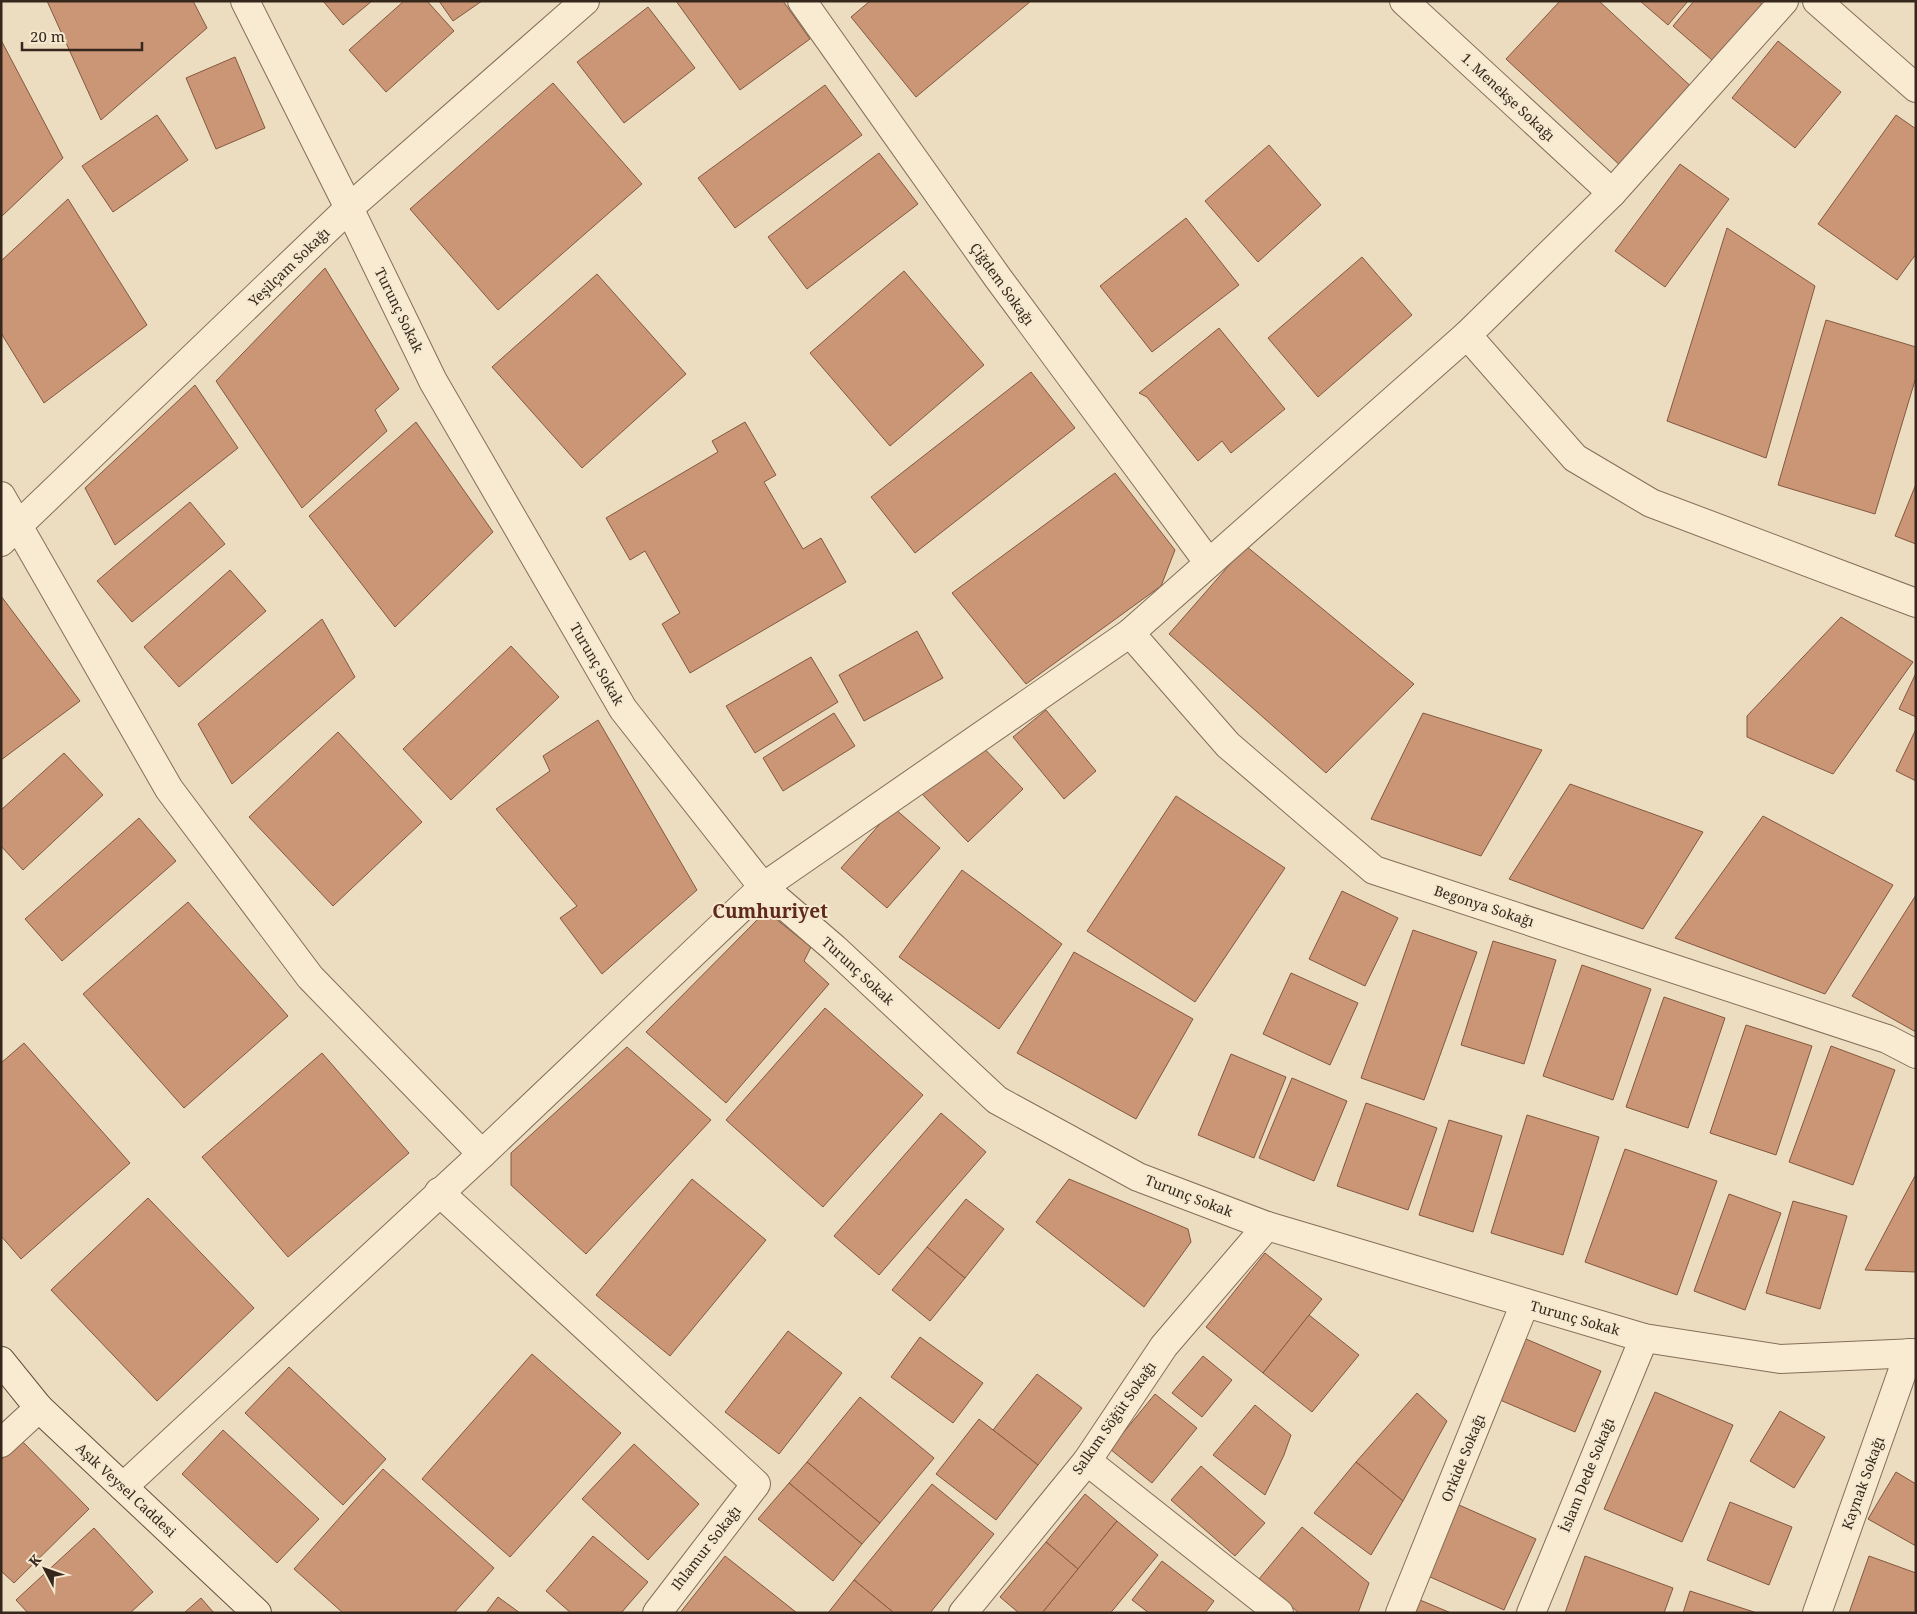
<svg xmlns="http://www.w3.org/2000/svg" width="1917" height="1614" font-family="'Noto Serif',serif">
<rect width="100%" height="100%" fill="#ecddc0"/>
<g fill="#ca9676" stroke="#83583f">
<polygon points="47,1 193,1 207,28 101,120"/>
<polygon points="323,1 372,1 343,25"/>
<polygon points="404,1 427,1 454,31 386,92 349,50"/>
<polygon points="439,1 482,1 453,21"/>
<polygon points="676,1 783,1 810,39 740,90"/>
<polygon points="870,1 1031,1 916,97 851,17"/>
<polygon points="1560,1 1599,1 1697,92 1625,170 1506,59"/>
<polygon points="1640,1 1688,1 1668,25"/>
<polygon points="1694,1 1759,1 1766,9 1720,67 1673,26"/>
<polygon points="648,7 695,68 624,123 577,62"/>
<polygon points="1,40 63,158 1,217"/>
<polygon points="1778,41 1841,92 1795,148 1732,98"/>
<polygon points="235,57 265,128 216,149 186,78"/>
<polygon points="553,83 642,184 498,310 410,209"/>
<polygon points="825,85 862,135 735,228 698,178"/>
<polygon points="157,115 188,160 113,212 82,166"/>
<polygon points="1896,115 1916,129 1916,254 1897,280 1818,224"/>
<polygon points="1269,145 1321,205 1258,262 1205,201"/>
<polygon points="879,153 918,204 807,289 768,237"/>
<polygon points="1680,164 1729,199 1665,287 1615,251"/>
<polygon points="68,199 147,325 44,403 1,333 1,261"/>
<polygon points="1186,218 1239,285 1152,352 1100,286"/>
<polygon points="1727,228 1815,286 1766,458 1667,421"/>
<polygon points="1362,257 1412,315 1318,397 1268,338"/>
<polygon points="325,268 399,389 375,410 387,431 302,508 216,381"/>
<polygon points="904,271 984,365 890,446 810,353"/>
<polygon points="597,274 686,374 582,468 492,367"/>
<polygon points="1826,320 1916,347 1916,377 1875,514 1778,485"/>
<polygon points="1219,328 1285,409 1231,453 1222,441 1198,461 1147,397 1139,393"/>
<polygon points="1031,372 1075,428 915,553 871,497"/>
<polygon points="195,385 238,448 115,545 85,488"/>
<polygon points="416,422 493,532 395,627 309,516"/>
<polygon points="745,422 776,475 764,482 803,549 821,538 846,582 690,673 662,624 680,613 645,551 630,560 606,518 718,452 712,441"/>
<polygon points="1115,473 1175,550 1161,586 1026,684 952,593"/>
<polygon points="1916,484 1916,544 1895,536"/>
<polygon points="190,502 225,544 132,622 97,581"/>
<polygon points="1246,546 1414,684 1326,773 1169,634"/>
<polygon points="230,570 266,611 179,687 144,647"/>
<polygon points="1,596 80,701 1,760"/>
<polygon points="1841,617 1913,662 1833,774 1747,737 1747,716"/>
<polygon points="322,619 355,677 232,784 198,724"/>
<polygon points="917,631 943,678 864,721 839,675"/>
<polygon points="511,646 559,697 451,800 403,749"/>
<polygon points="811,657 838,702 755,753 726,706"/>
<polygon points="1916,673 1916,717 1899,709"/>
<polygon points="1046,710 1096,771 1064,799 1013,737"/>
<polygon points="834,713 855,746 783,791 763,758"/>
<polygon points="1423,713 1542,750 1481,856 1371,819"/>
<polygon points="598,720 697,890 602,974 560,918 577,906 496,809 550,771 543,756"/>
<polygon points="1916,729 1916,781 1896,771"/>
<polygon points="338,732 422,822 333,906 249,817"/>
<polygon points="977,741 1023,789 968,842 922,794"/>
<polygon points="64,753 103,795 23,870 1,846 1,810"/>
<polygon points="1570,784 1703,832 1643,929 1509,879"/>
<polygon points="1176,796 1285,868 1195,1002 1087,931"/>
<polygon points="894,808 940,848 887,908 841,868"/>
<polygon points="1763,816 1893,885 1825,994 1675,938"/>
<polygon points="139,818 176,861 62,961 25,919"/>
<polygon points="962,870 1062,944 999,1029 899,957"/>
<polygon points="1342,891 1398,918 1365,986 1309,959"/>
<polygon points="1916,895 1916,1032 1852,996"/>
<polygon points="188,902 288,1016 184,1108 83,994"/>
<polygon points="766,911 811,947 804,961 829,984 726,1103 646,1032"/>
<polygon points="1413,930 1477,952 1424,1100 1361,1078"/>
<polygon points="1493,941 1556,960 1524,1064 1461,1045"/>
<polygon points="1074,952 1193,1019 1136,1119 1017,1053"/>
<polygon points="1582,965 1651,989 1613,1100 1543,1076"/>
<polygon points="1291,973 1358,1003 1330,1065 1263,1034"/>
<polygon points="1664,997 1725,1018 1688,1128 1626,1107"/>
<polygon points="825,1008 923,1095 823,1207 726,1120"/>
<polygon points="1746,1025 1812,1046 1776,1155 1710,1133"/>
<polygon points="24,1043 130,1163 21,1259 1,1236 1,1063"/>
<polygon points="1831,1046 1895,1070 1853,1185 1789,1162"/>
<polygon points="627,1047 711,1120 586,1254 511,1185 511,1153"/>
<polygon points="322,1053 409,1153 288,1257 202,1157"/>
<polygon points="1231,1054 1286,1077 1254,1158 1198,1135"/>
<polygon points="1292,1078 1347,1101 1314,1181 1259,1158"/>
<polygon points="1366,1103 1437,1128 1408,1210 1337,1186"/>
<polygon points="941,1113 986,1152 879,1275 834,1236"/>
<polygon points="1527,1115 1599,1137 1563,1255 1491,1233"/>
<polygon points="1449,1120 1502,1136 1473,1232 1419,1215"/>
<polygon points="1625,1149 1717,1181 1677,1295 1585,1262"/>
<polygon points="1916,1174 1916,1272 1865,1270"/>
<polygon points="692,1179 766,1240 670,1356 596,1295"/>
<polygon points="1069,1179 1188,1229 1191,1242 1144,1307 1036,1222"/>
<polygon points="1729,1194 1781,1213 1745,1310 1694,1291"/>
<polygon points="148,1198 254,1308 157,1401 51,1290"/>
<polygon points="966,1199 1004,1229 965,1278 927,1247"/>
<polygon points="1793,1201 1847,1216 1820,1309 1766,1293"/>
<polygon points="927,1247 965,1278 930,1321 892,1290"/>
<polygon points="1265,1253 1322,1299 1263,1373 1206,1327"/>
<polygon points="1309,1315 1359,1355 1312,1412 1263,1373"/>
<polygon points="788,1331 842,1373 779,1454 725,1412"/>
<polygon points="920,1337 983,1383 953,1423 891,1377"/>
<polygon points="1526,1339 1601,1371 1575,1432 1500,1400"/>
<polygon points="532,1354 621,1433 510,1557 422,1479"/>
<polygon points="1203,1356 1232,1380 1202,1417 1172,1393"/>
<polygon points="289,1367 386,1459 343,1505 245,1413"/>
<polygon points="1037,1374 1082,1408 1038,1465 993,1430"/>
<polygon points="1655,1392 1733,1425 1682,1542 1604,1509"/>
<polygon points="1417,1393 1447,1421 1403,1501 1356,1462"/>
<polygon points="1155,1394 1197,1428 1152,1483 1110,1449"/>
<polygon points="860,1397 934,1458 880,1523 807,1462"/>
<polygon points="1255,1405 1291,1435 1284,1455 1265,1495 1213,1455"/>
<polygon points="1780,1411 1825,1437 1794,1488 1750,1461"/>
<polygon points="979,1419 1038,1465 996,1520 936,1474"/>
<polygon points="223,1430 319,1519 277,1563 182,1474"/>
<polygon points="21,1440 89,1509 14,1583 1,1571 1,1460"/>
<polygon points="634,1444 699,1504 648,1560 582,1499"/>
<polygon points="807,1462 880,1523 862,1544 789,1483"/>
<polygon points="1356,1462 1403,1501 1371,1555 1314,1513"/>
<polygon points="1201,1466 1265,1523 1235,1556 1171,1500"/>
<polygon points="383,1469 494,1568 454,1613 343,1613 294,1569"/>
<polygon points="1896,1472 1916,1484 1916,1546 1868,1519"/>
<polygon points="789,1483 862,1544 833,1581 758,1519"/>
<polygon points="932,1484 994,1534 930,1613 894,1613 854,1580"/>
<polygon points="1085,1494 1117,1521 1078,1569 1046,1542"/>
<polygon points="1730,1502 1792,1527 1769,1585 1707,1560"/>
<polygon points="1459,1505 1536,1539 1504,1610 1428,1576"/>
<polygon points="1117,1521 1158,1555 1113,1610 1110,1613 1042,1613"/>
<polygon points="1302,1527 1369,1583 1358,1613 1299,1613 1259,1579"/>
<polygon points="94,1528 153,1592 130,1613 28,1613 16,1600"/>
<polygon points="593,1536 648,1582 621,1613 571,1613 546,1591"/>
<polygon points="1046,1542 1078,1569 1042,1613 1019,1613 1000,1597"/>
<polygon points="725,1556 797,1613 680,1613"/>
<polygon points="1585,1556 1673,1588 1664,1613 1565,1613"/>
<polygon points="1869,1556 1916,1573 1916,1613 1849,1613"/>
<polygon points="1162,1561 1214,1601 1205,1613 1149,1613 1132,1600"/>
<polygon points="854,1580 894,1613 828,1613"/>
<polygon points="1690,1591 1757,1613 1683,1613"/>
<polygon points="498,1597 520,1613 486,1613"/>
<polygon points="201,1598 214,1613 184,1613"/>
<polygon points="1420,1600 1451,1613 1415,1613"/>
</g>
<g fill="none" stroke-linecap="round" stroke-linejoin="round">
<defs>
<g id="minor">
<polyline points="245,1 349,208 433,381 623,709 763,887 834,948 997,1100 1138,1177 1267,1226 1644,1338 1780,1359 1916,1353"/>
<polyline points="802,1 998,278 1208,562"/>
<polyline points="1404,1 1612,193"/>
<polyline points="1467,335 1575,458 1651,503 1916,603"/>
<polyline points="1,496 169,789 310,977 482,1154"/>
<polyline points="1,542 349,208 585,1"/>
<polyline points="1130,633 1228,745 1374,870 1887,1039 1916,1054"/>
<polyline points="439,1192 756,1484 657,1613"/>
<polyline points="1,1443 39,1408"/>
<polyline points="1087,1461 1279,1613"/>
<polyline points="123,1487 482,1154 763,887 1130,633 1467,335 1612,193 1784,1"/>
<polyline points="963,1613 1087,1461 1164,1346 1267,1226"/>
<polyline points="1400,1613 1525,1303"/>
<polyline points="1531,1613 1644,1338"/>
<polyline points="1817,1613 1909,1353"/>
</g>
<polyline id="tertiary" points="1817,1 1916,88"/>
<polyline id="secondary" points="1,1361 39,1408 257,1613"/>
</defs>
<use href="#minor" stroke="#856e58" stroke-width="30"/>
<use href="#tertiary" stroke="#856e58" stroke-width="30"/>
<use href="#secondary" stroke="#66503c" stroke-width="30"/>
<use href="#minor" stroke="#f8ebd2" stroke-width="28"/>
<use href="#tertiary" stroke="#f8ebd2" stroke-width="28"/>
<use href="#secondary" stroke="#f8ebd2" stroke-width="28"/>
</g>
<g text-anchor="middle" stroke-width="4" stroke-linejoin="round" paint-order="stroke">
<g font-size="14" fill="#35271c" stroke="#f4e8cf">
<text transform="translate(1508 97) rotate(43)" y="5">1. Menekşe Sokağı</text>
<text transform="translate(289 267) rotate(-44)" y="5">Yeşilçam Sokağı</text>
<text transform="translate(1002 284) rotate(54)" y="5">Çiğdem Sokağı</text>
<text transform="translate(399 310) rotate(64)" y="5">Turunç Sokak</text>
<text transform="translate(597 664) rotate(60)" y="5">Turunç Sokak</text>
<text transform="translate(1484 906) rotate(18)" y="5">Begonya Sokağı</text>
<text transform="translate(858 971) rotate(43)" y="5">Turunç Sokak</text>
<text transform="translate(1189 1196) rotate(21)" y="5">Turunç Sokak</text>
<text transform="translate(1575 1318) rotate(16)" y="5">Turunç Sokak</text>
<text transform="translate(1114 1418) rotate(-55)" y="5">Salkım Söğüt Sokağı</text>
<text transform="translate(1463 1458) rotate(-68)" y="5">Orkide Sokağı</text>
<text transform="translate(1587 1475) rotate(-68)" y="5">İslam Dede Sokağı</text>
<text transform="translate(1863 1483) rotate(-70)" y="5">Kaynak Sokağı</text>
<text transform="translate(126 1490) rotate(43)" y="5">Aşık Veysel Caddesi</text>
<text transform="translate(706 1548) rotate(-52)" y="5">Ihlamur Sokağı</text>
</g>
<g font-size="19" font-weight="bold" fill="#60291d" stroke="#f4e8cf">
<text x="770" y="918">Cumhuriyet</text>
</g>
</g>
<rect width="1917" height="1614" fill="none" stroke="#35271c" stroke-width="5"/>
<g transform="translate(45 1569) rotate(311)" stroke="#f4e8cf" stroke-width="4" paint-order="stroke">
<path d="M0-4L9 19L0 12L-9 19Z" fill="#35271c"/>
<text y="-8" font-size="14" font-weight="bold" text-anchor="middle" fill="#35271c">K</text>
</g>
<path d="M22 42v8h120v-8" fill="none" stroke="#35271c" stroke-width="2.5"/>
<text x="30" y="42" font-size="15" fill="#35271c" stroke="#f4e8cf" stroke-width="4" paint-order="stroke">20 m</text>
</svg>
